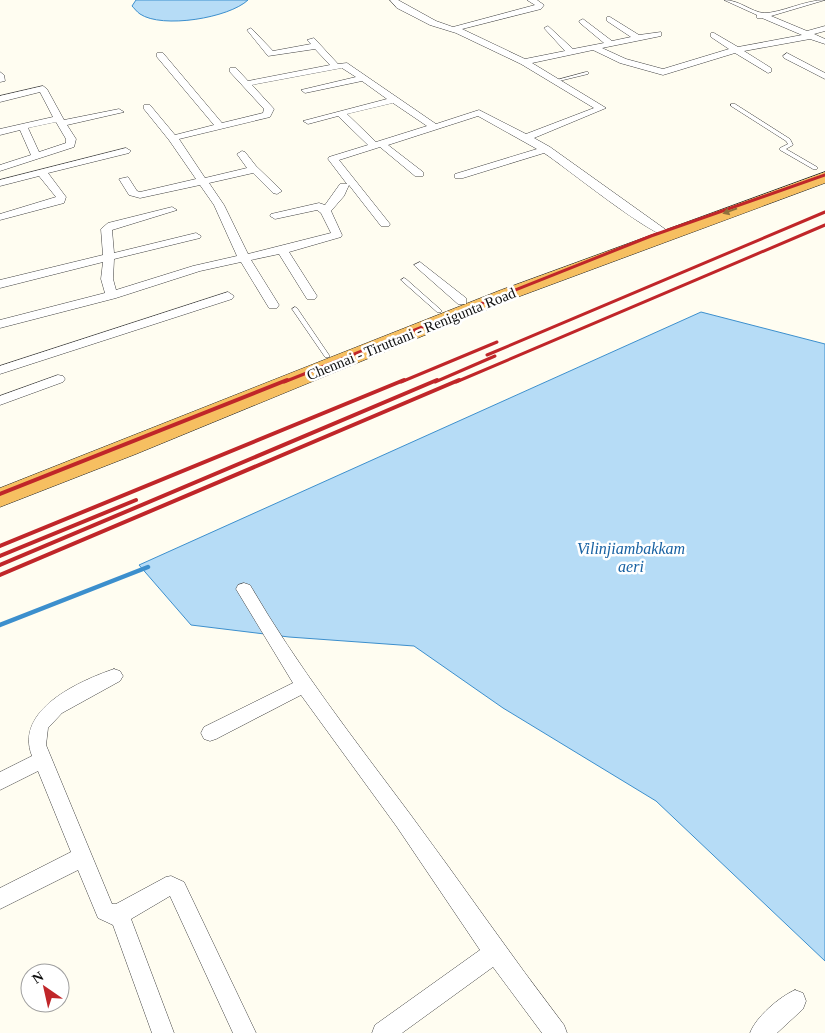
<svg xmlns="http://www.w3.org/2000/svg" width="825" height="1033" font-family="'Times New Roman',serif">
<rect width="100%" height="100%" fill="#fffdf1"/>
<g fill="#b6dcf6" stroke="#3c8fcd">
<path d="M136,0H248C229,18 162,29 140,14C137,12 134,8 132,6Z"/>
<polygon points="701,312 825,344 825,961 656,801 503,708 414,646 289,637 191,625 139,565"/>
</g>
<g fill="none" stroke-linecap="round" stroke-linejoin="round">
<polyline stroke="#3c8fcd" stroke-width="4.5" points="0,625 148,567"/>
<defs>
<g id="service">
<polygon points="586,72 588,72 588,74 555,82 553,81"/>
<polygon points="731,104 735,104 790,139 793,145 786,149 817,167 817,169 813,169 780,150 780,148 788,144 786,141 731,106"/>
<polygon points="404,278 406,279 441,310 441,312 437,312 402,281 401,280"/>
<polygon points="295,307 297,308 329,355 329,357 325,357 292,309"/>
</g>
<g id="minor">
<path d="M390,0H398L436,21L453,27L535,5L527,0H537L544,5L541,9L462,29L525,59L565,51L544,28L548,26L573,49L604,43L580,23L579,21L583,19L612,41L631,37L607,21V17H610L639,35L661,32V36L602,48L626,59L663,69L729,49L711,37V33H714L738,47L802,35L762,18H757V15L724,0C740,0 751,12 764,13C781,13 805,0 825,0L771,16L807,31L825,26V31L814,34L825,39V44L810,39L744,51L771,68V72L768,73L735,53L663,75L620,63L593,50L532,63L606,108L534,138L550,147L669,232V236C655,240 563,165 544,153L463,178H455V174L537,149L478,116L388,145L423,172V176H415L380,147L339,160L390,224L389,226H381L349,185L344,196L331,211L342,235L341,237L289,252L317,296L315,299H307L279,254L251,260L279,305L277,308H269L241,262L200,271L116,298L0,328V320L105,293L101,279L103,262L0,288V280L103,255L101,229L108,223L172,207L177,210L112,230L114,253L196,233L201,236L200,238L114,259L113,279L116,290L193,266L237,256L214,205L200,185L140,198L129,195L119,179L128,177L137,191L140,192L196,179L169,140L144,109V105H150L175,135L214,125L157,57V53H163L222,123L263,113L264,109L230,72V68H236L248,81L330,65L315,49L268,56L247,30L251,28L273,51L311,44L307,40L314,38L338,64L347,63L436,124L479,110L526,134L594,108L521,64L456,33L430,25L397,8ZM342,68L356,77L301,90L305,93L362,81L387,99L303,121L308,124L338,116L368,145L329,157L328,159L347,184H340L325,205L319,203L271,214L270,216L275,219L317,210L321,213L331,233L248,254L224,205L209,183L253,173L273,193L277,194L282,191L256,166L245,152L242,151L237,154L247,168L205,178L179,139L270,117L274,109L252,85ZM393,103L427,126L376,142L347,114Z"/>
<polygon points="787,53 825,73 825,79 784,58 783,56"/>
<polygon points="0,72 4,75 5,81 0,82"/>
<path d="M43,86L47,89L64,120L119,109L124,112L67,125L76,139L74,147L0,171V165L31,155L20,130L0,135V129L53,117L40,92L0,102V96ZM56,122L66,139V143L39,152L28,128Z"/>
<polygon points="126,148 131,151 129,153 48,173 66,197 64,203 0,220 0,214 56,197 39,176 0,186 0,180"/>
<polygon points="420,262 466,298 466,304 458,304 416,267 414,265"/>
<polygon points="228,292 234,296 232,299 0,374 0,366"/>
<polygon points="58,375 63,376 65,379 63,382 0,405 0,396"/>
<path d="M244,583L250,585C297,666 354,739 410,814C462,884 511,956 564,1025L567,1033H542L493,967L402,1033H372L375,1025L480,950L397,827L301,695L216,739L210,741L204,739L201,733L204,727L293,683L236,589L238,585Z"/>
<path d="M114,669L120,671L123,676L120,681L62,713L48,728L46,745L112,904H116L166,877L171,876L184,882L256,1033H233L170,896L131,919L174,1033H152L113,925L98,918L78,870L0,909V888L71,852L38,771L0,790V772L32,756C14,710 79,681 114,669Z"/>
<path d="M795,990L803,993L806,1001L803,1009L777,1033H750C756,1017 779,997 795,990Z"/>
</g>
<polygon id="trunk" points="825,172 825,183 515,298 136,454 0,507 0,488 501,290"/>
</defs>
<use href="#service" stroke="#424242" stroke-width="1"/>
<use href="#minor" stroke="#424242" stroke-width="1"/>
<use href="#trunk" stroke="#202020" stroke-width="1"/>
<use href="#service" fill="#fff" fill-rule="evenodd"/>
<use href="#minor" fill="#fff" fill-rule="evenodd"/>
<use href="#trunk" fill="#f6bf61" fill-rule="evenodd"/>
<g stroke="#c02629" stroke-width="3">
<polyline points="487,355 825,212"/>
<polyline points="284,382 651,236 825,175"/>
<polyline points="401,382 497,342"/>
<polyline points="435,382 495,356"/>
<polyline points="456,382 825,225"/>
</g>
<g stroke="#c02629" stroke-width="4">
<polyline points="0,494 287,380"/>
<polyline points="0,546 404,380"/>
<polyline points="0,556 136,500"/>
<polyline points="0,565 437,380"/>
<polyline points="0,575 459,380"/>
</g>
</g>
<defs><path id="oneway-solid" d="M-6-.8H1V-3.2L6.5 0L1 3.2V.8H-6Z" transform="scale(1.25)"/></defs>
<use fill="#8e703c" href="#oneway-solid" transform="translate(730 211) rotate(160)"/>
<g text-anchor="middle" stroke-width="5" stroke-linejoin="round" paint-order="stroke">
<g font-size="15" fill="#0f0f0f" stroke="#fff">
<text transform="translate(411 334) rotate(-22)" y="5">Chennai - Tiruttani - Renigunta Road</text>
</g>
<g font-size="16" font-style="italic" fill="#1761a2" stroke="#fff">
<text x="631" y="554">Vilinjiambakkam<tspan x="631" dy="18">aeri</tspan></text>
</g>
</g>
<g transform="translate(45 988) rotate(326)"><circle r="24" fill="#ffffff" stroke="#9f9f9f"/>
<path d="M0-4L9 19L0 12L-9 19Z" fill="#c02629"/>
<text y="-8" font-size="14" font-weight="bold" text-anchor="middle" fill="#0f0f0f">N</text>
</g>
</svg>
